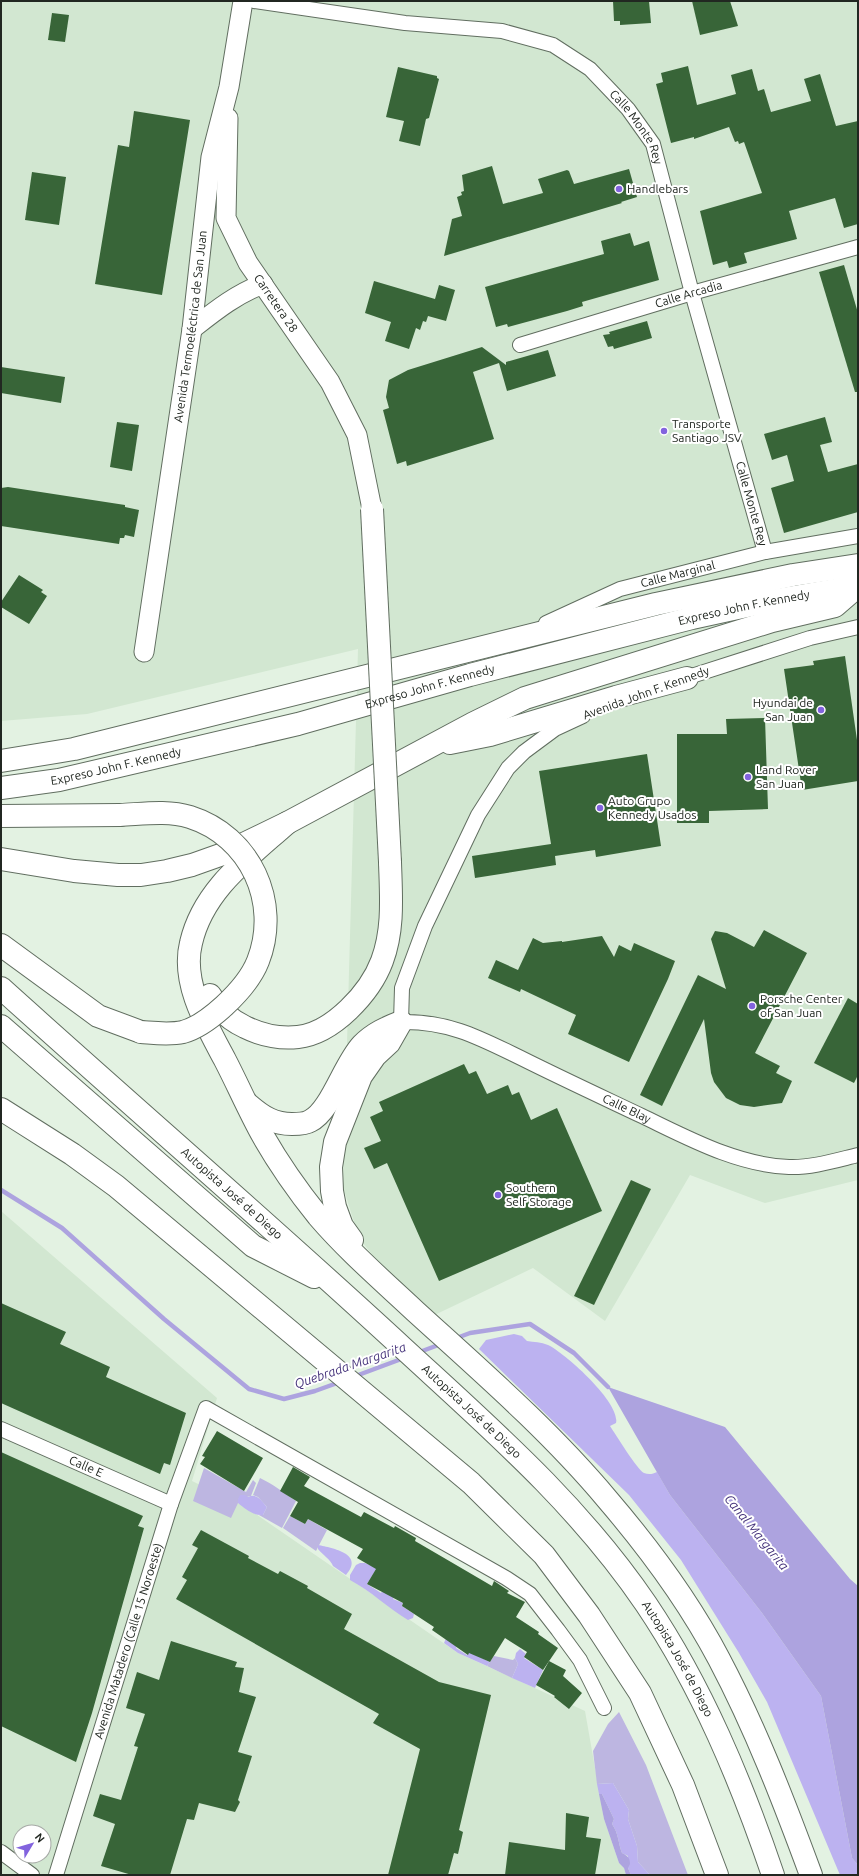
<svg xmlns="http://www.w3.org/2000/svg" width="859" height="1876" font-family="Ubuntu,sans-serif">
<rect width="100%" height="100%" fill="#e3f2e2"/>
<g fill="#d2e7d1" fill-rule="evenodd">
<polygon points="1,1 858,1 858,1180 765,1203 690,1175 605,1321 533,1268 424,1320 359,1238 343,1187 358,649 87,714 1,721"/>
<path d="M1,1211L217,1398L192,1481L244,1506L458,1653L585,1711L604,1819L619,1863L624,1868L626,1875H1ZM20,1832H44V1856H20Z"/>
</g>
<g fill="#bdb6e1">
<polygon points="204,1468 246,1492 253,1480 256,1483 251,1496 238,1499 238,1503 231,1518 193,1501"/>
<path d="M260,1478C273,1484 284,1493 296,1501L282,1528L259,1515H263L267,1507L258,1497L253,1495Z"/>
<polygon points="290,1516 305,1524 308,1519 327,1530 316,1551 283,1528"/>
<polygon points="494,1656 513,1660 515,1658 518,1664 512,1678 487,1666"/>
<polygon points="619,1712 646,1765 688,1875 650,1875 638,1862 637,1846 628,1819 629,1810 613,1783 597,1784 593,1751 608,1724"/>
</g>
<g fill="#bcb2f0">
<path d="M514,1334L522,1336L527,1341C534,1342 541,1342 548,1345C565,1353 621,1403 616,1423L610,1426C616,1435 637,1469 644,1473C649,1475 653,1474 657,1472L670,1495L762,1613L821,1696L852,1858L858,1865V1875H840L767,1702L739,1653L681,1560L629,1495L479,1349L486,1340Z"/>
<path d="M240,1495H245L248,1497C257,1493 261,1500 267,1507L263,1515C254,1516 245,1509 238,1503V1499Z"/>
<path d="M318,1545C333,1548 365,1554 346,1575L333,1566C331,1560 322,1554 318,1549Z"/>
<path d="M360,1563H365L377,1568L367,1584L381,1593L388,1582L396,1594L393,1599L403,1603L402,1606L414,1614L413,1618L408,1620C388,1608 371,1591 350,1580V1575L356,1565Z"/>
<polygon points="447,1636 460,1638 456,1648 467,1655 469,1652 490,1662 487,1666 458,1653 444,1643"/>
<polygon points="520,1649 526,1654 524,1658 543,1670 535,1688 512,1678 518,1664 515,1658 516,1653"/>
<path d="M613,1783L629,1810L628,1819L637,1846L638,1862L650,1875H631L628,1868V1856L622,1853C618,1843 619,1834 612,1824L614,1819L602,1794H599L597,1784Z"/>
</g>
<g fill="#ada3df">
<polygon points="608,1387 725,1427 850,1579 858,1586 858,1865 852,1858 821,1696 762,1613 670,1495"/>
<path d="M599,1794H602L614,1819L612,1824C619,1834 618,1843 622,1853C628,1856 630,1858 630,1864L628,1868L631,1875H626L624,1868L619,1863L604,1819Z"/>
</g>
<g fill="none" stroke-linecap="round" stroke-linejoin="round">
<g stroke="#ada3df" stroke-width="4.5">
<polyline points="1,1190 62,1228 164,1319 249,1389 284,1399 315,1391 340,1382"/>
<polyline points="454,1339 470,1333 530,1324 574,1353 608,1387"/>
<polyline points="417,1353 441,1344"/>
<polyline points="353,1377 404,1358"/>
</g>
</g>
<g fill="#386538">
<polygon points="613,1 649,1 651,23 620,25 620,21 614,21"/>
<polygon points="692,1 730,1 738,26 700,35"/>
<polygon points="52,13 69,15 65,42 48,40"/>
<polygon points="688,66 697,105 736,94 731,75 752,69 758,91 764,89 771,112 811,101 804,79 820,74 836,126 858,121 858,224 844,228 835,198 789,211 797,239 744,253 747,263 729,268 727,261 713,265 700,211 762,193 744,142 739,144 738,141 735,142 729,127 694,139 694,137 671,143 656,84 663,82 661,73"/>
<polygon points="398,67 437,76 437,78 439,79 429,118 426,119 420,146 399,141 404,121 386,117"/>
<polygon points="134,111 190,120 162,295 95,284 118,145 129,147"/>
<polygon points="492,166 503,204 543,193 538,179 567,170 569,171 574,184 629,169 637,197 621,202 622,203 444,256 452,219 462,216 457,197 462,195 461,192 464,191 462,175"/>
<polygon points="32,172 66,177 59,225 25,220"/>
<polygon points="630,233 634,246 649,241 659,280 582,302 583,306 567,311 508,327 507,324 496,327 485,287 604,254 601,241"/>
<polygon points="844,265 858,313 858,392 855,392 819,272"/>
<polygon points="374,281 435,299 439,285 455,290 446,321 428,316 426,322 423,321 420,330 416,328 409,349 385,341 391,322 365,313"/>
<polygon points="647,321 652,338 614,349 613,346 608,347 603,335 610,334 609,332"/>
<polygon points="482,347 506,365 506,362 548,350 556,376 507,391 499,363 473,372 494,439 407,466 406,461 397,464 383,410 389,408 386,397 389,380 408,370"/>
<polygon points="1,367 65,377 61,403 1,393"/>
<polygon points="825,417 832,442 820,445 828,472 858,464 858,512 784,533 771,488 794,481 787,455 772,460 764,434"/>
<polygon points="117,422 139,425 132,471 110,467"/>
<polygon points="8,487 125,505 125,507 139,510 134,537 125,535 124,538 120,538 119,544 1,526 1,488"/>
<polygon points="19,575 43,590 41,592 47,596 29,624 1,607 1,602"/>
<polygon points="845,656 858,747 858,781 802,790 784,669 814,665 813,661"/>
<polygon points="765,718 768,809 709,811 709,823 677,823 677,734 727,734 726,719"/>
<polygon points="647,754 661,846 596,857 595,850 555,856 556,865 475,878 472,856 551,844 539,771"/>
<polygon points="764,930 807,953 755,1053 780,1066 776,1073 792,1081 782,1103 754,1107 740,1105 726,1098 714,1082 711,1073 704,1019 662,1106 640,1095 698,975 726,989 711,939 715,931 727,933 754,947"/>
<polygon points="602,936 614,957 619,945 631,951 634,943 675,961 668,979 629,1062 568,1034 576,1015 521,989 520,992 488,978 496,960 518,970 533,938 543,943 562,941 562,942"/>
<polygon points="848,998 858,1004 858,1075 854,1083 814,1063"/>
<polygon points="464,1064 469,1074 476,1071 487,1094 508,1085 512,1095 519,1092 531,1120 557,1108 602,1211 439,1281 387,1163 374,1169 364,1148 381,1141 370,1117 383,1111 379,1102"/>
<polygon points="631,1180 651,1189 594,1305 574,1296"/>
<polygon points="1,1303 66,1332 60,1344 110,1367 106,1377 186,1413 170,1465 164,1463 160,1474 1,1403"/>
<polygon points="217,1431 263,1458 244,1491 200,1464 205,1457 202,1456"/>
<polygon points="1,1452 143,1516 138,1526 144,1528 92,1713 76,1762 1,1726"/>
<polygon points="293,1467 310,1477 304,1486 361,1517 364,1512 394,1528 395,1526 416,1538 415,1541 451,1562 492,1586 494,1581 509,1591 507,1593 525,1602 516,1617 539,1632 538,1634 558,1648 543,1670 524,1657 527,1652 505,1638 490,1662 469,1653 468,1655 432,1630 434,1627 402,1606 403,1603 367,1584 376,1569 357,1558 363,1549 308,1519 305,1524 290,1516 298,1502 280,1491"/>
<polygon points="201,1530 249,1556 248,1558 278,1574 280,1571 308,1586 307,1588 352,1614 344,1629 439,1682 491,1695 459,1830 463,1832 458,1854 454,1853 448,1875 388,1875 420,1749 373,1723 379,1714 176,1599 187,1580 182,1577 198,1548 192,1545"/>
<polygon points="171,1641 237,1662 235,1667 244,1668 239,1692 256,1697 238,1752 252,1756 238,1800 240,1802 235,1812 199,1803 194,1820 187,1819 170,1875 132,1875 101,1866 115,1824 93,1816 100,1794 121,1800 138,1747 134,1746 145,1714 126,1708 137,1672 159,1680"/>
<polygon points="549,1661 566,1670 563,1676 582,1693 569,1709 554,1697 555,1696 536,1685"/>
<polygon points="566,1813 589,1817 586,1837 601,1839 595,1875 505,1875 509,1842 565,1850"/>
</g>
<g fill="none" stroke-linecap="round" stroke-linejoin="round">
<defs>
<g id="street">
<path id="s1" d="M254,1L405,23L502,31L553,45L590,69L611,91L628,109L653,144L692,293L765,552"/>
<path id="s2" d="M520,345L692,293L858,247"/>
<path id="s3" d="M546,623L620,589L765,552L858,536"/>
<polyline points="679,680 810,638 858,627"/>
<path id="s4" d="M583,716L555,729L524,752L508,768L478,815L425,926L402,988L401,1022C449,1021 480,1038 521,1058C561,1078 602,1097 642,1116C688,1138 737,1165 789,1167C811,1168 837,1160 858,1155"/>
<path id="s5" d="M1,1429L171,1504"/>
<polyline points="1,1852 32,1875"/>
<path id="s6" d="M56,1875L171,1504L206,1408L506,1578L530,1594L558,1630L580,1660L604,1708"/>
</g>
<g id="secondary">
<path id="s7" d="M228,118L226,218L248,263L330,382L357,435L372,509"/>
<path d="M192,329C215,311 236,294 263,284"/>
<path id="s8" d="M144,652L192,329L211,157L229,87L243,1"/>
</g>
<g id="highway">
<polyline points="450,743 490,735 616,697 687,678"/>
<polyline points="1,761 74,749 656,604 793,575 858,565"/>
<path id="s9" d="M1,788L59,780L298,724L470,675L692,618L765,602L858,586"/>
<polyline points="1,816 120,815"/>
<path d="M287,823C248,858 203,890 191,943C181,983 207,1026 225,1060C238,1085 249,1111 263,1136C279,1164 298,1191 318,1216C348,1251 383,1281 416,1312C482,1372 550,1431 607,1499C649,1548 689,1602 719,1659C756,1729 784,1802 811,1875"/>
<polyline points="1,859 74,871 118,875 141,875 167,871 192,865 223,854 287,823 472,724 525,698 772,621 835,606 858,586"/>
<polyline points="1,945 98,1016 141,1032"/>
<path id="s10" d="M1,988C135,1109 271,1226 403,1348C491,1429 578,1504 646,1604C702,1687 741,1781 773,1875"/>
<path d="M210,995C218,1009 230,1020 245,1027C261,1035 279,1039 298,1037C333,1033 370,993 382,961C394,929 391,896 390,862"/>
<polyline points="1,1026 253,1246 314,1277"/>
<path d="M249,1105C263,1117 274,1124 292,1124C298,1124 305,1124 310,1121C331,1111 344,1064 362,1045C374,1033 386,1028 401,1022"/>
<polyline points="1,1109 72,1154 116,1186 471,1483 544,1555 589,1615 640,1693 683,1785 717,1875"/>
<polyline points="352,1240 342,1226 335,1207 332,1191 331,1167 335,1142 361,1076 375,1056 389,1043 401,1022"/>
</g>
</defs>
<use href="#street" stroke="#616e60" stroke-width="16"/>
<use href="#secondary" stroke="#616e60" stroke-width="21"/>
<use href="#highway" stroke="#616e60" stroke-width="24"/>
<use href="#street" stroke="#fff" stroke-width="14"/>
<use href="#secondary" stroke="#fff" stroke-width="19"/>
<use href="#highway" stroke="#fff" stroke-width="22"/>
<defs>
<g id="highway-bridge">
<polyline points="372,509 390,862"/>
<path d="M120,815C143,814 167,810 190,817C250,836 281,902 258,961C251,979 238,993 224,1006C213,1016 198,1028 183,1032C169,1035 155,1033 141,1032"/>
</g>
</defs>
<use href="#highway-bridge" stroke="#616e60" stroke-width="24" stroke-linecap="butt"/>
<use href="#highway-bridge" stroke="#fff" stroke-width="22"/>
</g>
<g fill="#8263de" stroke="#fff" stroke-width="1.5">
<circle cx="619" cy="189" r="4"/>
<circle cx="664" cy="431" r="4"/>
<circle cx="821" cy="710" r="4"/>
<circle cx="748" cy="777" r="4"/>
<circle cx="600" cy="808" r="4"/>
<circle cx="752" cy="1006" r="4"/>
<circle cx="498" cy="1195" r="4"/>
</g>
<g text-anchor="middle" stroke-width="4" stroke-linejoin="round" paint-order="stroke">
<g font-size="12" fill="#212721" stroke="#fff">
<text dy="4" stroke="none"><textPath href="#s1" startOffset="422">Calle Monte Rey</textPath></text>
<text dy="4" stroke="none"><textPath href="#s2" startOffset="176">Calle Arcadia</textPath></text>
<text dy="4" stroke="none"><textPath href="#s7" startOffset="199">Carretera 28</textPath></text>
<text dy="4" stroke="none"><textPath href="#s8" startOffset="329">Avenida Termoeléctrica de San Juan</textPath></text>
<text dy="4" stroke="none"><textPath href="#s1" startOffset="818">Calle Monte Rey</textPath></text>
<text dy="4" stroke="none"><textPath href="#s3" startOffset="141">Calle Marginal</textPath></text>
<text dy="4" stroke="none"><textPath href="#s9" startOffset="765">Expreso John F. Kennedy</textPath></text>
<text dy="4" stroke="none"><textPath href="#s9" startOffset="441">Expreso John F. Kennedy</textPath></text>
<text transform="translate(646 693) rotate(-20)" y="4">Avenida John F. Kennedy</text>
<text dy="4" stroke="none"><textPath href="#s9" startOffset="117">Expreso John F. Kennedy</textPath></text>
<text dy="4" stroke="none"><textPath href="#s4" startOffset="615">Calle Blay</textPath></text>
<text dy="4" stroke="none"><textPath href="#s10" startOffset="309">Autopista José de Diego</textPath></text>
<text dy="4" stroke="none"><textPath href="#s10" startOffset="633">Autopista José de Diego</textPath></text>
<text dy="4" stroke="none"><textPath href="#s5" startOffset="93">Calle E</textPath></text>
<text dy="4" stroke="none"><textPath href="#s6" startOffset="245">Avenida Matadero (Calle 15 Noroeste)</textPath></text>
<text dy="4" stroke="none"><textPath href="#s10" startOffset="957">Autopista José de Diego</textPath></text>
</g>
<g font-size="12" fill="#212721" stroke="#fff" text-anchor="start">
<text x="627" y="193">Handlebars</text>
<text x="672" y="428">Transporte<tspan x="672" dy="14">Santiago JSV</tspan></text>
<text x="813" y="707" text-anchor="end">Hyundai de<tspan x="813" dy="14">San Juan</tspan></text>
<text x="756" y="774">Land Rover<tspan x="756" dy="14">San Juan</tspan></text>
<text x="608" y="805">Auto Grupo<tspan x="608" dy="14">Kennedy Usados</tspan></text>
<text x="760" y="1003">Porsche Center<tspan x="760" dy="14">of San Juan</tspan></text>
<text x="506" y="1192">Southern<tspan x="506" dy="14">Self Storage</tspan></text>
</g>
<g font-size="13" font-style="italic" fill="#47357c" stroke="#fff">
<text transform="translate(350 1365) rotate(-19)" y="5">Quebrada Margarita</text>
<text transform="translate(757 1532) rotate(51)" y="5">Canal Margarita</text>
</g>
</g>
<rect width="859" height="1876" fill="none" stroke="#212721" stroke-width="4"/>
<g transform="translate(32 1844) rotate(52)"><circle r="19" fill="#ffffff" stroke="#a6a9a6"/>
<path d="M0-3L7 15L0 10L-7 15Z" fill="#8263de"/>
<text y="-6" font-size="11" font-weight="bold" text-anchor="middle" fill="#212721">N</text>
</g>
</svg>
